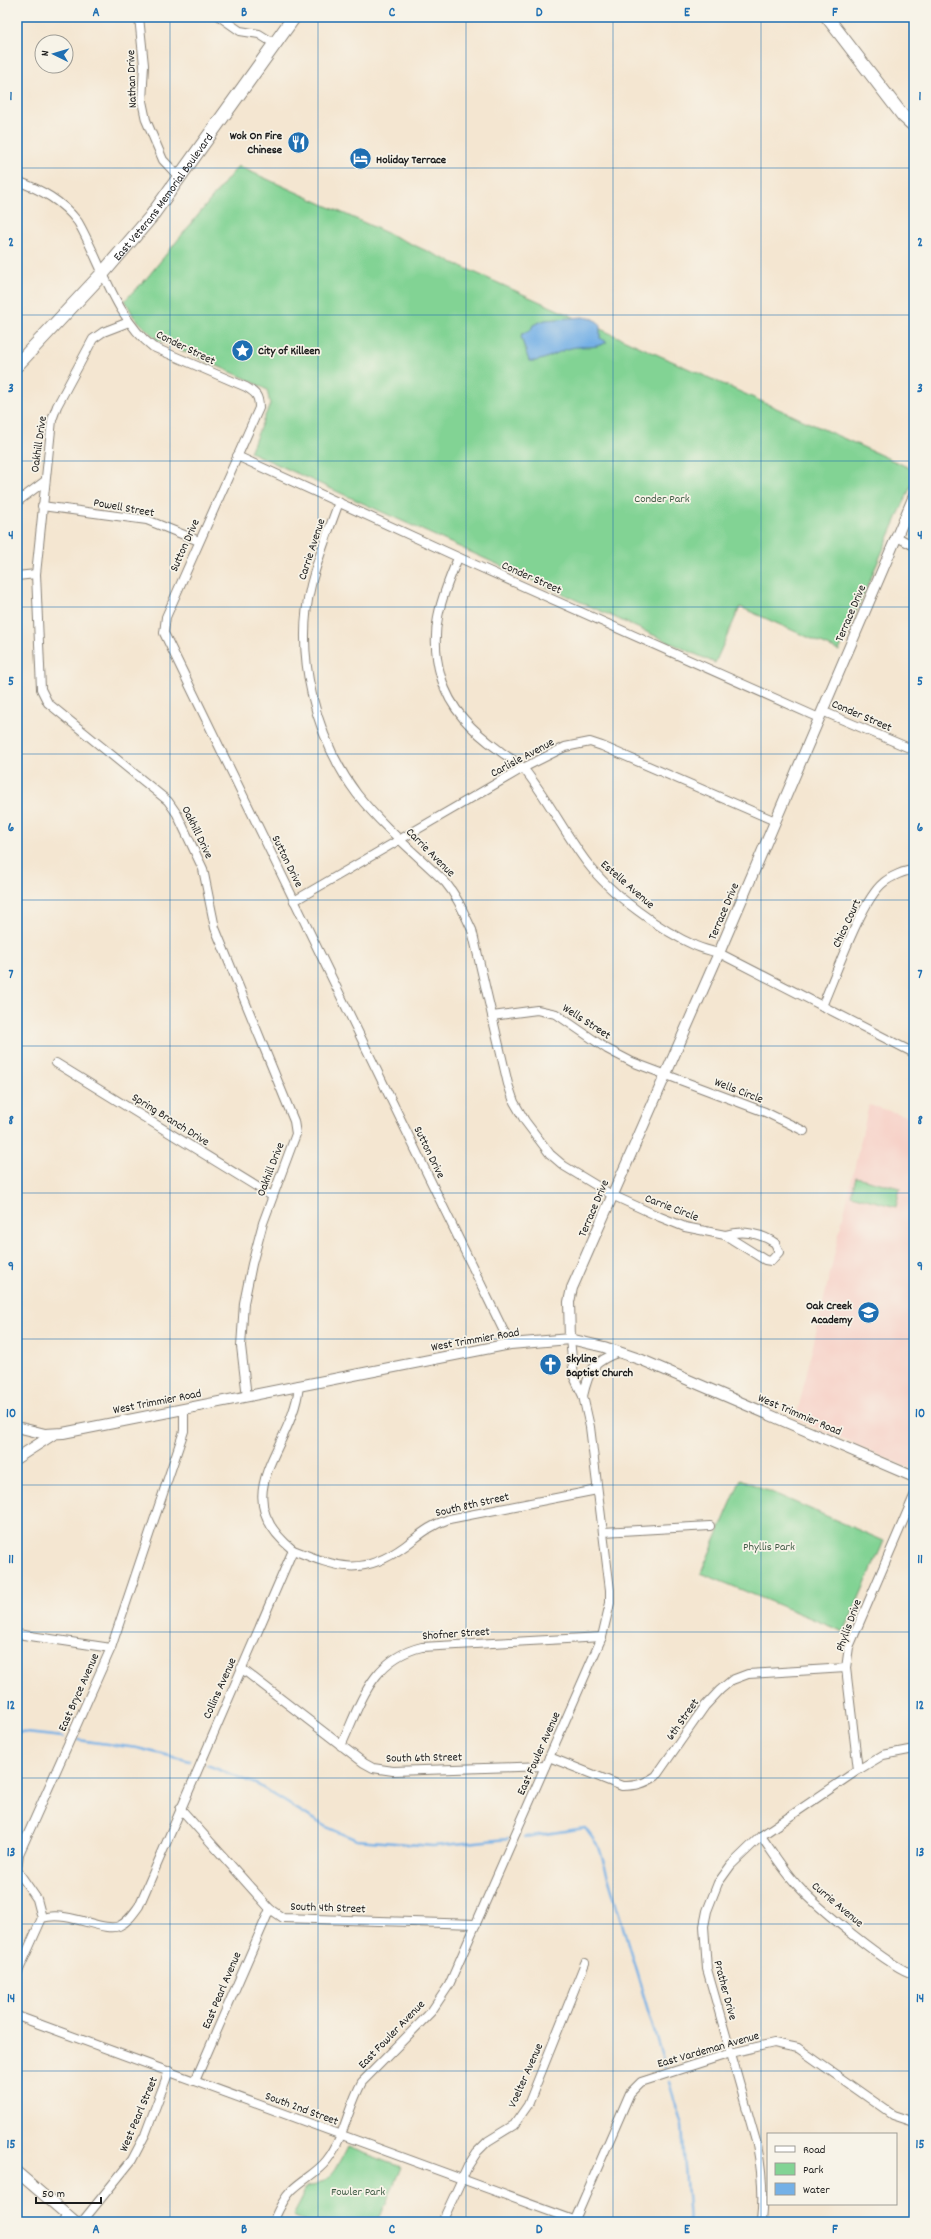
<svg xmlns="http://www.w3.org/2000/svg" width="931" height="2239" font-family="Dekko,sans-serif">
<rect width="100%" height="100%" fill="#f7f3e8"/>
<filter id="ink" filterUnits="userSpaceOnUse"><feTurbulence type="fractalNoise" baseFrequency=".025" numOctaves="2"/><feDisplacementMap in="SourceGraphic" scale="8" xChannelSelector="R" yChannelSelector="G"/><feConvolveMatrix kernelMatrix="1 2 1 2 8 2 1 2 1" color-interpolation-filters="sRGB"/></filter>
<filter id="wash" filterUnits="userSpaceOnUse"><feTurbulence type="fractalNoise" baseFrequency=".012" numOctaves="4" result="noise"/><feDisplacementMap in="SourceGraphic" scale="16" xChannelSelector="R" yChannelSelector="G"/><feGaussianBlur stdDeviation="0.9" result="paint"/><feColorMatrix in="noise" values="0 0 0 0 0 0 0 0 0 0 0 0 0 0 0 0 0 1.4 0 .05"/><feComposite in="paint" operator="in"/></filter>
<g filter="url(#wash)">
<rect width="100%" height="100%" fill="#f4e6d1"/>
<polygon fill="#f7d1c8" points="869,1105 914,1118 914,1470 796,1419"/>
<g fill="#82d394" stroke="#4f7858">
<polygon points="238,166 914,470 914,479 839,651 740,607 715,663 250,452 270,404 267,390 247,379 156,339 134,317 125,300 146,279"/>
<polygon points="856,1177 900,1188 896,1207 851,1195"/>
<polygon points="741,1479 884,1541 844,1632 701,1573"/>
<path d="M348,2147L401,2167L378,2222H307L293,2216L303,2197L304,2189L308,2186C328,2187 340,2163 348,2147Z"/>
</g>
<path fill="#74b0e6" stroke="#486681" d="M583,317L594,319L600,324V338L607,342C594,350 583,345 571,348C557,351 543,363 529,361L521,337L522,334L531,330L533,325L545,320Z"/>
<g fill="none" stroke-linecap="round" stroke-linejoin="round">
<g stroke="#74b0e6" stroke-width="2.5">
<polyline points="17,1732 63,1737"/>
<polyline points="78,1740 137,1748 190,1761"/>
<polyline points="207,1765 258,1785 326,1827 357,1840 433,1846 508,1839"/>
<polyline points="525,1837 585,1828 599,1847 665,2067"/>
<polyline points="669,2082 682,2126 689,2222"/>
</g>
</g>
</g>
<g filter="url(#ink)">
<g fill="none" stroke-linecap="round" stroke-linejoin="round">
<defs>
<g id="minor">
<polyline points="139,17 144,65 142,101 146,120 163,160 180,178"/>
<polyline points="220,17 240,31 259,34 275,44"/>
<path d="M17,181C42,190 62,201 78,222C101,262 116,319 153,347L246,387C256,393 259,396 259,408L166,617L164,633L510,1344"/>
<polyline points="129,322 103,332 93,339 57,406 52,420 36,574 41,689 48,703 168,801 177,814 203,869 215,928 294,1121 296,1134 263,1223 252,1264 244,1303 241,1346 247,1397"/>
<polyline points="237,456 473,564 819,718"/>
<polyline points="17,502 45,481"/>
<path d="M339,502C329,530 318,557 311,585C294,654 315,738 357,794C382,826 416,854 445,882C457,896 464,913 472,930L508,1084L514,1102L525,1121L550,1154L564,1166L612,1195L660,1217L685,1227L725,1235L765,1260L771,1261L779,1252L775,1243C760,1233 742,1230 725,1235"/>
<polyline points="42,506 147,520 199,541"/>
<polyline points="897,537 914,546"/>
<path d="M458,558C441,598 428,632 441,677C450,710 473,731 500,751C507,757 518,762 524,769C548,799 565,834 588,864C611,894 661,931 696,946C703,949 711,951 719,953L914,1053"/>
<polyline points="17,576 36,574"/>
<polyline points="822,711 914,750"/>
<polyline points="294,901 523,768 565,747 590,742 602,746 775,821"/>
<path d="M822,1006C835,977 861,901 883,883C890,877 905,870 914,870"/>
<polyline points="492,1016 537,1010 556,1014 607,1049 632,1062 765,1112 804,1131"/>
<polyline points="56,1063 272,1196"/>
<path d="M583,1396C589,1370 593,1361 620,1352"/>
<polyline points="603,1532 710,1526"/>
<path d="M293,1550C339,1568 362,1577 405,1546C421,1534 429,1526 449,1519L597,1490"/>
<polyline points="17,1634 111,1648"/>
<polyline points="241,1668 364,1763 373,1768 393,1771 545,1766"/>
<path d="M341,1746C361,1703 371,1659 422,1647L602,1637"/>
<path d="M549,1757L622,1786C636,1786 644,1784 656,1776L705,1706L720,1690L732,1680L748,1674L846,1668"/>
<polyline points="858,1770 846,1668 849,1647 914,1496"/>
<polyline points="180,1808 270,1909 283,1918 476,1924"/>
<path d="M761,1836C773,1853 784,1871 798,1886C815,1905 891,1969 914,1974"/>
<path d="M42,1918C70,1910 103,1933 119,1926C128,1922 133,1914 139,1906L293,1550C223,1493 294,1448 299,1385"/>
<polyline points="17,1974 42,1918 37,1899 17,1870 19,1854 111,1648 184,1431 184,1409"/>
<polyline points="17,2016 579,2222"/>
<polyline points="195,2081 270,1909"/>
<polyline points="63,2222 67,2214"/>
<polyline points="82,2222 132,2160 145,2135 169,2071"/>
<path d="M273,2222C278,2211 283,2199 292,2190C303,2179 317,2173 327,2160C344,2138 348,2107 362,2082L431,2012L449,1985L602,1637L610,1603V1590L590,1427L583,1396L574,1377L570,1339"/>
<polyline points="442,2222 468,2166 477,2152 488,2141 514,2125 528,2105 585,1963"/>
<polyline points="574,2222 630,2093 641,2082 731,2053 774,2043 798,2048 893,2115 914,2122"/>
<path d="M761,2222C764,2196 762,2171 757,2145L707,1969L704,1926L707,1911L718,1883L731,1865L761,1836L858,1770L883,1755L914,1749"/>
</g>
<g id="tertiary">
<polyline points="570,1339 569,1302 572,1288 719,953 914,496"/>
<polyline points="17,1427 45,1434 63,1433 510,1344 570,1339 604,1347 642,1360 914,1477"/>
<polyline points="17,1458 54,1434"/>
<polyline points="17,2172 75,2222"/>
</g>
<polyline id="secondary" points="827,17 903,116 914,126"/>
<g id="primary">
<path id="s1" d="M17,365L103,273L150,218L294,17"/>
</g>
</defs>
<use href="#minor" stroke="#888176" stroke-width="10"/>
<use href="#tertiary" stroke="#888176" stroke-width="12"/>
<use href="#secondary" stroke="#888176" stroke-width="14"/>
<use href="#primary" stroke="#888176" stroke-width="15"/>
<use href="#minor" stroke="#fff" stroke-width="8"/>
<use href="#tertiary" stroke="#fff" stroke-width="10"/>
<use href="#secondary" stroke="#fff" stroke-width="12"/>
<use href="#primary" stroke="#fff" stroke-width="13"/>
</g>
</g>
<path fill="none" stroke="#1f6fb2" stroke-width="1" stroke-opacity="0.55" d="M170,17V2222M318,17V2222M466,17V2222M613,17V2222M761,17V2222M17,168H914M17,315H914M17,461H914M17,607H914M17,754H914M17,900H914M17,1046H914M17,1193H914M17,1339H914M17,1485H914M17,1632H914M17,1778H914M17,1924H914M17,2071H914"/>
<defs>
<symbol id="restaurant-disc" viewBox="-11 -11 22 22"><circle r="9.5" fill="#1f6fb2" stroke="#f7f3e8"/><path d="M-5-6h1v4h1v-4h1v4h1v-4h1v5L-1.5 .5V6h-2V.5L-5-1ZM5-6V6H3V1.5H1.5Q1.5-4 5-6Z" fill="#fff"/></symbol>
<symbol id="hotel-disc" viewBox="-11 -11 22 22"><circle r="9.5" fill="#1f6fb2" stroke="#f7f3e8"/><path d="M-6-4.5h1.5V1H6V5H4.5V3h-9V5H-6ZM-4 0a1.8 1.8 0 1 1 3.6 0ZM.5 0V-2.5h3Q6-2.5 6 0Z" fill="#fff"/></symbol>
<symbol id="sight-disc" viewBox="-11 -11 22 22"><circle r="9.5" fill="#1f6fb2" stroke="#f7f3e8"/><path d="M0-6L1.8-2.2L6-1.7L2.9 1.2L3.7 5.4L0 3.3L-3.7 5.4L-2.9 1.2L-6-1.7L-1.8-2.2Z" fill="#fff"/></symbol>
<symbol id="school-disc" viewBox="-11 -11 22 22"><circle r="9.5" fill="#1f6fb2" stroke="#f7f3e8"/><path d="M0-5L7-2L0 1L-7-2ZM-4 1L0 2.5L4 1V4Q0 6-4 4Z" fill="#fff"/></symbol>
<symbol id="church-disc" viewBox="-11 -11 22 22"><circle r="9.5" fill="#1f6fb2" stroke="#f7f3e8"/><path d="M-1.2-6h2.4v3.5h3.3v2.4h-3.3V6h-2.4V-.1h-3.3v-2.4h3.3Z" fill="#fff"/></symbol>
</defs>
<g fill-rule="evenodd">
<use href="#restaurant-disc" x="286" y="130" width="25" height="25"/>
<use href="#hotel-disc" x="348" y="146" width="25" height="25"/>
<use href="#sight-disc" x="230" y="338" width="25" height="25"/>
<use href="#school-disc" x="856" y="1300" width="25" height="25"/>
<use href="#church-disc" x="538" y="1352" width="25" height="25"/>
</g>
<g text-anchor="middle" stroke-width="3.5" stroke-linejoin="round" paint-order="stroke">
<g font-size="12" fill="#1c1c1c" stroke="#f7f3e8">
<text transform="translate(131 79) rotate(-92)" y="4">Nathan Drive</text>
<text dy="4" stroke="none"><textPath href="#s1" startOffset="223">East Veterans Memorial Boulevard</textPath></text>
<text transform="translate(186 347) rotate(26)" y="4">Conder Street</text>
<text transform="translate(38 444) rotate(-82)" y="4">Oakhill Drive</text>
<text transform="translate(124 507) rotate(10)" y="4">Powell Street</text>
<text transform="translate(184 545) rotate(-66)" y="4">Sutton Drive</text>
<text transform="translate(311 549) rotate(-72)" y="4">Carrie Avenue</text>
<text transform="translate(532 577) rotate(24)" y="4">Conder Street</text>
<text transform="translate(850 613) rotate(-67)" y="4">Terrace Drive</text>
<text transform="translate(862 715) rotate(23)" y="4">Conder Street</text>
<text transform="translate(522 757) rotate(-28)" y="4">Carlisle Avenue</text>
<text transform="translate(198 832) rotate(64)" y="4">Oakhill Drive</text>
<text transform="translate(431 852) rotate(45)" y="4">Carrie Avenue</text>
<text transform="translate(288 861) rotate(64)" y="4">Sutton Drive</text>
<text transform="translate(628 884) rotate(41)" y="4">Estelle Avenue</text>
<text transform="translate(723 911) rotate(-67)" y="4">Terrace Drive</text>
<text transform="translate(846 923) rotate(-65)" y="4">Chico Court</text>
<text transform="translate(587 1021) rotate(33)" y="4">Wells Street</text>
<text transform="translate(739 1090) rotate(21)" y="4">Wells Circle</text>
<text transform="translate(171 1119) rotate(32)" y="4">Spring Branch Drive</text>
<text transform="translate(430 1152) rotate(64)" y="4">Sutton Drive</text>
<text transform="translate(270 1169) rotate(-69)" y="4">Oakhill Drive</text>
<text transform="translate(672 1207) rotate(21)" y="4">Carrie Circle</text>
<text transform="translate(593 1208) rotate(-67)" y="4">Terrace Drive</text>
<text transform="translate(475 1339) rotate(-10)" y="4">West Trimmier Road</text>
<text transform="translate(157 1401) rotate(-11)" y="4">West Trimmier Road</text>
<text transform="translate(800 1414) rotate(23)" y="4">West Trimmier Road</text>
<text transform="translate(472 1504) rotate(-13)" y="4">South 8th Street</text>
<text transform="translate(848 1625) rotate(-70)" y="4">Phyllis Drive</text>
<text transform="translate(456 1633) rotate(-4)" y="4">Shofner Street</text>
<text transform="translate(219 1688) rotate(-66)" y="4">Collins Avenue</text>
<text transform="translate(78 1692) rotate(-66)" y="4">East Bryce Avenue</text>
<text transform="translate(682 1719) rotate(-55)" y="4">6th Street</text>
<text transform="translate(538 1753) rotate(-66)" y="4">East Fowler Avenue</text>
<text transform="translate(424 1757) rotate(-1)" y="4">South 6th Street</text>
<text transform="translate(838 1904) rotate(40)" y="4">Currie Avenue</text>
<text transform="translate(328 1907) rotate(2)" y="4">South 4th Street</text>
<text transform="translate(221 1990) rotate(-67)" y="4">East Pearl Avenue</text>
<text transform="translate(726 1990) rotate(75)" y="4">Prather Drive</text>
<text transform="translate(391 2034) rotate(-46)" y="4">East Fowler Avenue</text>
<text transform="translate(708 2049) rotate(-16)" y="4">East Vardeman Avenue</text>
<text transform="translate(525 2075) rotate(-66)" y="4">Voelter Avenue</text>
<text transform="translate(302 2108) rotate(20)" y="4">South 2nd Street</text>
<text transform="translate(138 2114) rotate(-67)" y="4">West Pearl Street</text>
</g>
<g font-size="12" font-weight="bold" fill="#1c1c1c" stroke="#f7f3e8" text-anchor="start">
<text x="282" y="139" text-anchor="end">Wok On Fire<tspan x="282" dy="14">Chinese</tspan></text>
<text x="376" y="163">Holiday Terrace</text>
<text x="258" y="354">City of Killeen</text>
<text x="852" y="1309" text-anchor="end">Oak Creek<tspan x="852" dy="14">Academy</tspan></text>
<text x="566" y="1362">Skyline<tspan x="566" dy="14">Baptist Church</tspan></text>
</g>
<g font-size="12" fill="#405c46" stroke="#f7f3e8">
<text x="662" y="502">Conder Park</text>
<text x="769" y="1550">Phyllis Park</text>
<text x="358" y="2195">Fowler Park</text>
</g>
</g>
<rect width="931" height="2239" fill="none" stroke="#f7f3e8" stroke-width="44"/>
<rect x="767" y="2133" width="130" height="72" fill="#f7f3e8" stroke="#9f9d96"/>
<rect x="775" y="2146" width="20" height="6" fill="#ffffff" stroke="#9f9d96"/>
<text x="803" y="2153" font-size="12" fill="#1c1c1c">Road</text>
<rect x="775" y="2163" width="20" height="12" fill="#82d394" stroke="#9f9d96"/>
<text x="803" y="2173" font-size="12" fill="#1c1c1c">Park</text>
<rect x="775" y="2183" width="20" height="12" fill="#74b0e6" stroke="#9f9d96"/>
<text x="803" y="2193" font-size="12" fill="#1c1c1c">Water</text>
<g transform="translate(54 54) rotate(275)"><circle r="19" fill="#f7f3e8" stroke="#9f9d96"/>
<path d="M0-3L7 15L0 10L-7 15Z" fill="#1f6fb2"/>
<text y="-6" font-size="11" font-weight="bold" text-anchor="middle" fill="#1c1c1c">N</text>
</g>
<path d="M36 2197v6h65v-6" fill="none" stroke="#1c1c1c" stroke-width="2"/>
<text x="42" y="2197" font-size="12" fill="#1c1c1c" stroke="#f7f3e8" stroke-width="3" paint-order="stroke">50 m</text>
<rect x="22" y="22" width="887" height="2195" fill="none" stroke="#1f6fb2" stroke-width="1.5"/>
<g font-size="13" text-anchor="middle" font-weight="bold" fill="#1f6fb2">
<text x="96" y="16">A</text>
<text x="244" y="16">B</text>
<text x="392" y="16">C</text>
<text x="539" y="16">D</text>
<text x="687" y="16">E</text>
<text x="835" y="16">F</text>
<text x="11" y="100">1</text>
<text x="920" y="100">1</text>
<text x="11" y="246">2</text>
<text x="920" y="246">2</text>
<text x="11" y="392">3</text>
<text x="920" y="392">3</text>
<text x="11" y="539">4</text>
<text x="920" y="539">4</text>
<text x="11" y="685">5</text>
<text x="920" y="685">5</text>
<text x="11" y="831">6</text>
<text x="920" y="831">6</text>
<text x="11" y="978">7</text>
<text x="920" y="978">7</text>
<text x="11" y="1124">8</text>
<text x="920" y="1124">8</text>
<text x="11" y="1270">9</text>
<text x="920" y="1270">9</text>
<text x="11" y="1417">10</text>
<text x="920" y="1417">10</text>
<text x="11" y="1563">11</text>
<text x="920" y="1563">11</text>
<text x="11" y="1709">12</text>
<text x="920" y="1709">12</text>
<text x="11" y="1856">13</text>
<text x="920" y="1856">13</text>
<text x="11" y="2002">14</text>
<text x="920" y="2002">14</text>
<text x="11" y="2148">15</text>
<text x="920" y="2148">15</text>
<text x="96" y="2233">A</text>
<text x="244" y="2233">B</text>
<text x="392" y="2233">C</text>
<text x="539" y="2233">D</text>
<text x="687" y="2233">E</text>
<text x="835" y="2233">F</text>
</g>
</svg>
